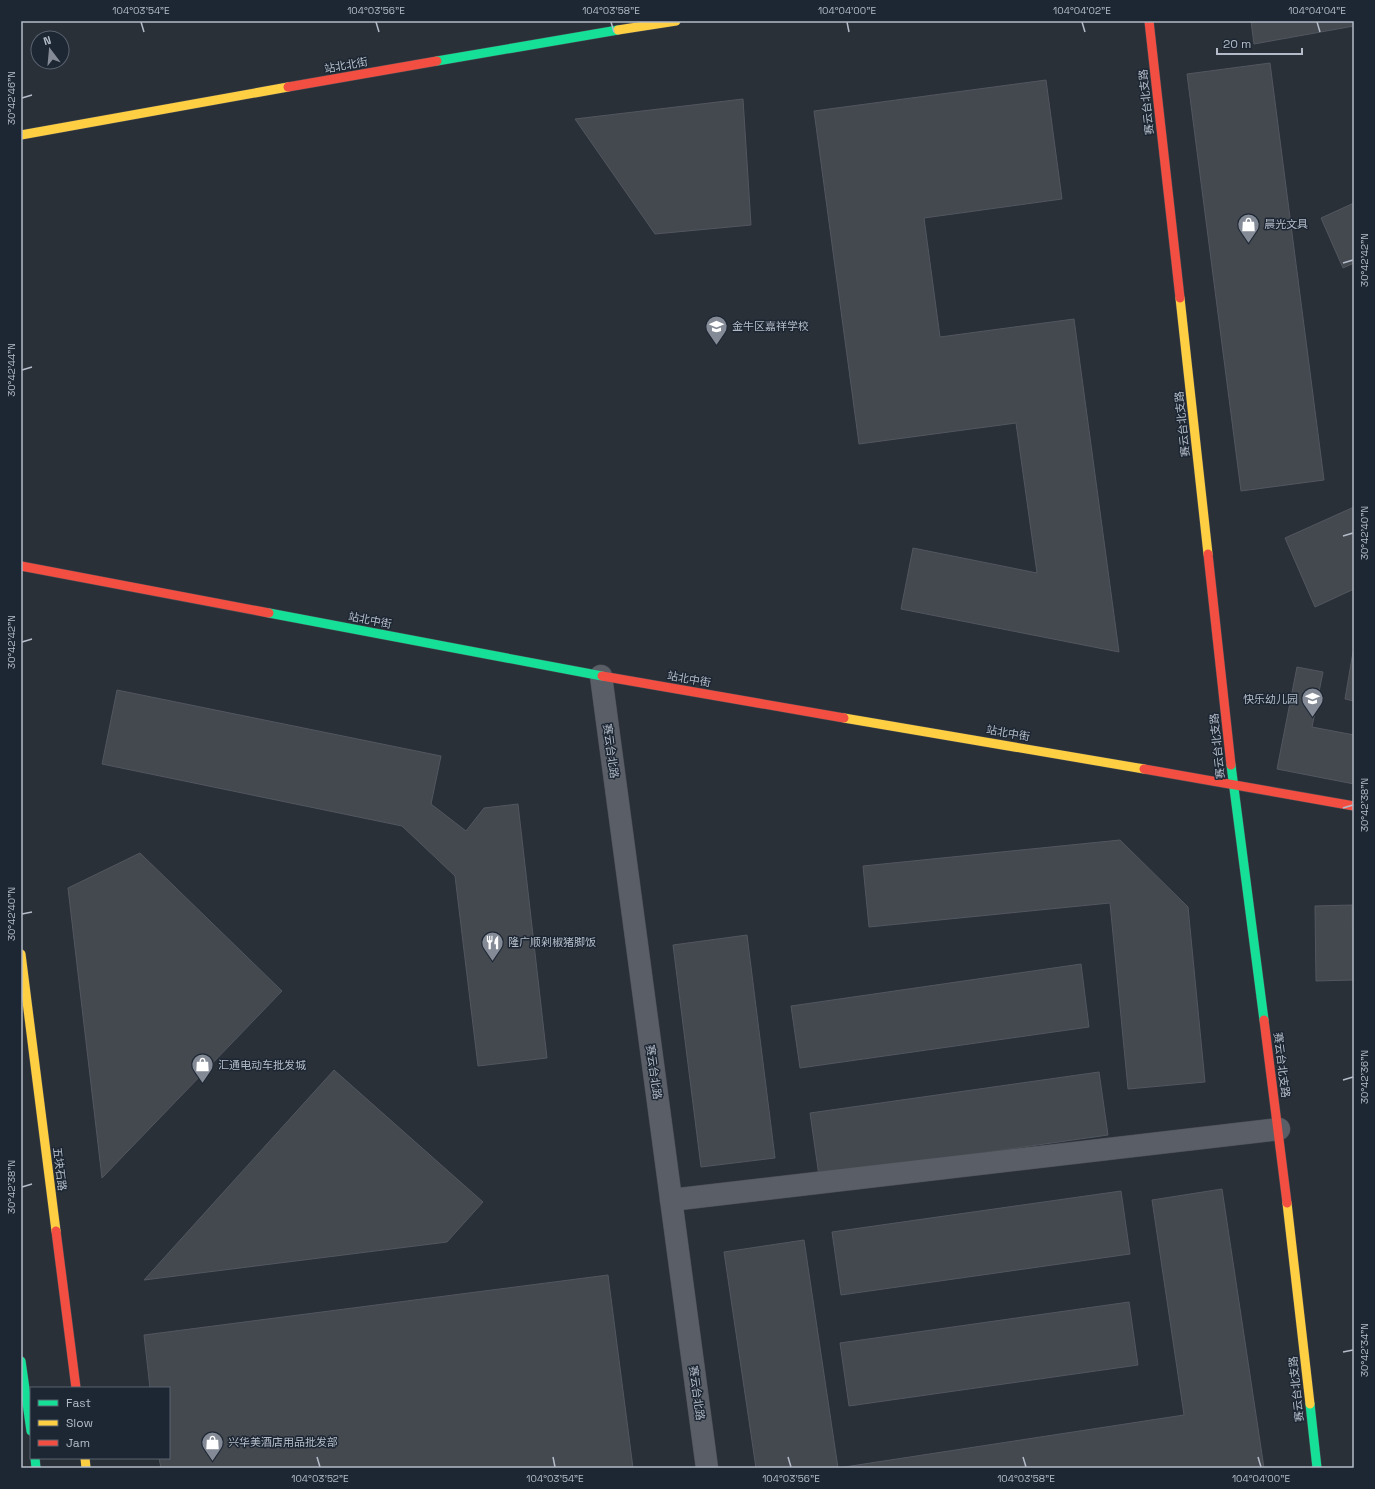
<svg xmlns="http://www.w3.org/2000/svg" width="1375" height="1489" font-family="'Space Grotesk','Noto Sans SC',sans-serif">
<rect width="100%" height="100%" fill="#2a3038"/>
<g fill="#444950" stroke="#52575f">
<polygon points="1251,21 1354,21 1354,26 1254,44"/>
<polygon points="1270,63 1324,480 1241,491 1187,74"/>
<polygon points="1046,80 1062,199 924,218 940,337 1074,319 1119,652 901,609 913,548 1037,573 1016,423 859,444 814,111"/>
<polygon points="743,99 751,225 655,234 575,119"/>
<polygon points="1354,203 1354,263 1343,268 1321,218"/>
<polygon points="1354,507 1354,589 1315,607 1285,538"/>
<polygon points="1353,652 1354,652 1354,701 1345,699"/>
<polygon points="1297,667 1323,672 1312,727 1354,735 1354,784 1277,769"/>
<polygon points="117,690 441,756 431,804 466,831 484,808 518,804 547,1058 478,1066 455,876 402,826 102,764"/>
<polygon points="1120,840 1188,907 1205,1082 1128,1089 1110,903 869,927 863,866"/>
<polygon points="140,853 282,991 102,1178 68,888"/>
<polygon points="1352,905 1353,980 1316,981 1315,906"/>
<polygon points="747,935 775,1158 701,1167 673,945"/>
<polygon points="1081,964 1089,1027 800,1068 791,1006"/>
<polygon points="334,1070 483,1202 447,1242 144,1280"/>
<polygon points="1099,1072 1108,1135 819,1176 810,1113"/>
<polygon points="1222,1189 1264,1468 756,1468 724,1252 804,1240 838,1468 1184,1415 1152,1200"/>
<polygon points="1121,1191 1130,1254 841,1295 832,1232"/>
<polygon points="608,1275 633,1468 161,1468 159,1458 169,1458 169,1388 150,1388 144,1335"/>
<polygon points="1129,1302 1138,1365 849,1406 840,1343"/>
</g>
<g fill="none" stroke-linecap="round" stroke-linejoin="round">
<defs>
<g id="street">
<polyline points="601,676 707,1468"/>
<polyline points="671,1200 1279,1129"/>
</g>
<g id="fast">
<polyline points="437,61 618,30"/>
<polyline points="269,613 602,676"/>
<polyline points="1231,765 1264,1020"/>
<polyline points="21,1361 31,1431"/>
<polyline points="1310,1404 1317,1468"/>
<polyline points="35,1458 36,1468"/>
</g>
<g id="slow">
<polyline points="618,30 676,21"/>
<polyline points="21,135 288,87"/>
<polyline points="1180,298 1208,554"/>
<polyline points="844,718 1144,769"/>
<polyline points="21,954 56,1231"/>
<polyline points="1287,1203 1310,1404"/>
<polyline points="85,1458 86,1468"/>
</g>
<g id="jam">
<polyline points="1149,21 1180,298"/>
<polyline points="288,87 437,61"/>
<polyline points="1208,554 1231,765"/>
<polyline points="21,566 269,613"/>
<polyline points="602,676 844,718"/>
<polyline points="1144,769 1354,806"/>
<polyline points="1264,1020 1287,1203"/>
<polyline points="56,1231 76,1388"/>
</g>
</defs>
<use href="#street" stroke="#484c53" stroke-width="23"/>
<use href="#fast" stroke="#484c53" stroke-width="10"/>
<use href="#slow" stroke="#484c53" stroke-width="10"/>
<use href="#jam" stroke="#484c53" stroke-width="10"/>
<use href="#street" stroke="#5a5e66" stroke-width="22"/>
<use href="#fast" stroke="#16e098" stroke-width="9"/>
<use href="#slow" stroke="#ffcf43" stroke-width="9"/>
<use href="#jam" stroke="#f24e42" stroke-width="9"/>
</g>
<path fill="none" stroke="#b4bcc9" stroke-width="1.5" d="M141,22L144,32M376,22L379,32M611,22L614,32M847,22L849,32M1082,22L1085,32M1317,22L1320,32M22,98L32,95M1343,263L1353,260M22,370L32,367M1343,536L1353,533M22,642L32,639M1343,808L1353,805M22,914L32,912M1343,1080L1353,1077M22,1187L32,1184M1343,1352L1353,1350M317,1457L320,1467M553,1457L555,1467M788,1457L791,1467M1023,1457L1026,1467M1258,1457L1261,1467"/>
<defs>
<symbol id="shop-pin" viewBox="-11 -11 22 30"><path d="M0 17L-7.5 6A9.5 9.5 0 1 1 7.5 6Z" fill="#848b96" stroke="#1d2633"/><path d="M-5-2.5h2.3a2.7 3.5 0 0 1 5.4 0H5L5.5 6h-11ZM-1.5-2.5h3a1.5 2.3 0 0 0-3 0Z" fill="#fff"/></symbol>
<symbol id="school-pin" viewBox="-11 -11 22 30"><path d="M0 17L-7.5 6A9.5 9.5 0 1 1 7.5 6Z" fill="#848b96" stroke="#1d2633"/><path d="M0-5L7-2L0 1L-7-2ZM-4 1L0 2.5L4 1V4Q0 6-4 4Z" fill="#fff"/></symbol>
<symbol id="restaurant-pin" viewBox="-11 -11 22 30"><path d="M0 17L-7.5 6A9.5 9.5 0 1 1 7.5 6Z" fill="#848b96" stroke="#1d2633"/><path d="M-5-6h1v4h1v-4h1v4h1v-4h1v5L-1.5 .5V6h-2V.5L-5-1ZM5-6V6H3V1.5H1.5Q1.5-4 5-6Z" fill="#fff"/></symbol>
</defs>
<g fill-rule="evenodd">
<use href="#shop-pin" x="1236" y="212" width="25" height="34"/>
<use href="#school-pin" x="704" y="314" width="25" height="34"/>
<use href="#school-pin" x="1300" y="686" width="25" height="34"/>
<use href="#restaurant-pin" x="480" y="930" width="25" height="34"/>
<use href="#shop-pin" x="190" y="1052" width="25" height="34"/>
<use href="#shop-pin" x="200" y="1430" width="25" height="34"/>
</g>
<g text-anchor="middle" stroke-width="3" stroke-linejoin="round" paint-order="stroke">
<g font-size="11" fill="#b4bcc9" stroke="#1d2633">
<text transform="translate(346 65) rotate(-10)" y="4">站北北街</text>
<text transform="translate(1146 102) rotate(-96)" y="4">赛云台北支路</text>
<text transform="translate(1182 424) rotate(-96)" y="4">赛云台北支路</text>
<text transform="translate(370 620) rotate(11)" y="4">站北中街</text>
<text transform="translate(689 679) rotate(10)" y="4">站北中街</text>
<text transform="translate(1008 733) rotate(10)" y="4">站北中街</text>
<text transform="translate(1217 746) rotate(-96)" y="4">赛云台北支路</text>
<text transform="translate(611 751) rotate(82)" y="4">赛云台北路</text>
<text transform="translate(1282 1065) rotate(83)" y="4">赛云台北支路</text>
<text transform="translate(654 1072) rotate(82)" y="4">赛云台北路</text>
<text transform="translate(60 1169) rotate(83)" y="4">五块石路</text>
<text transform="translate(1296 1389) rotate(-96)" y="4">赛云台北支路</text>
<text transform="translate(697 1393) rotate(82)" y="4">赛云台北路</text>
</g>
<g font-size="11" fill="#b4bcc9" stroke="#1d2633" text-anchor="start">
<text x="1264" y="228">晨光文具</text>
<text x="732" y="330">金牛区嘉祥学校</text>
<text x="1298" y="703" text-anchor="end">快乐幼儿园</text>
<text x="508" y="946">隆广顺剁椒猪脚饭</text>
<text x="218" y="1069">汇通电动车批发城</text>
<text x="228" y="1446">兴华美酒店用品批发部</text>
</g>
</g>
<rect width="1375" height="1489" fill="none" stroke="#1d2633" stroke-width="44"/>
<rect x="30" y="1387" width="140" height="72" fill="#1d2633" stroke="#59626f"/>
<rect x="38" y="1400" width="20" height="6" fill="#16e098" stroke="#59626f"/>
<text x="66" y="1407" font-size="12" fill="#b4bcc9">Fast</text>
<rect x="38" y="1420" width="20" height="6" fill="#ffcf43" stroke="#59626f"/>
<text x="66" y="1427" font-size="12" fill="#b4bcc9">Slow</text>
<rect x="38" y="1440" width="20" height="6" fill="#f24e42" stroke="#59626f"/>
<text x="66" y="1447" font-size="12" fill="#b4bcc9">Jam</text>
<g transform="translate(50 50) rotate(344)"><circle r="19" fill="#1d2633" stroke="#59626f"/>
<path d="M0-3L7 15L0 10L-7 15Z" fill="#848b96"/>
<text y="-6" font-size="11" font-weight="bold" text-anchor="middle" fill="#b4bcc9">N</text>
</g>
<path d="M1217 48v6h85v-6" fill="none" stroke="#b4bcc9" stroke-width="2"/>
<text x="1223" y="48" font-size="12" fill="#b4bcc9" stroke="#1d2633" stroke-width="3" paint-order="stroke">20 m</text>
<rect x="22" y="22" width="1331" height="1445" fill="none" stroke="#b4bcc9" stroke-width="1.5"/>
<g font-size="10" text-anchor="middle" fill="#b4bcc9">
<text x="141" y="14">104°03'54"E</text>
<text x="376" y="14">104°03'56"E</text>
<text x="611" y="14">104°03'58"E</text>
<text x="847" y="14">104°04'00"E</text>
<text x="1082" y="14">104°04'02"E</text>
<text x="1317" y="14">104°04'04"E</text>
<text transform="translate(11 98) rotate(-90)" y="4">30°42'46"N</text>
<text transform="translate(1364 260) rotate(-90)" y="4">30°42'42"N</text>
<text transform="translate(11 370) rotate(-90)" y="4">30°42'44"N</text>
<text transform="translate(1364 533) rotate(-90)" y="4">30°42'40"N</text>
<text transform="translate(11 642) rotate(-90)" y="4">30°42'42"N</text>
<text transform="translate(1364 805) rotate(-90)" y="4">30°42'38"N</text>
<text transform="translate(11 914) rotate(-90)" y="4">30°42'40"N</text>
<text transform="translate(1364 1077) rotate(-90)" y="4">30°42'36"N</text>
<text transform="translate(11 1187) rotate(-90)" y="4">30°42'38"N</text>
<text transform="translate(1364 1350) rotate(-90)" y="4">30°42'34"N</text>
<text x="320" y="1482">104°03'52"E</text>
<text x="555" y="1482">104°03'54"E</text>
<text x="791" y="1482">104°03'56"E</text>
<text x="1026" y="1482">104°03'58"E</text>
<text x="1261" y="1482">104°04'00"E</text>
</g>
</svg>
